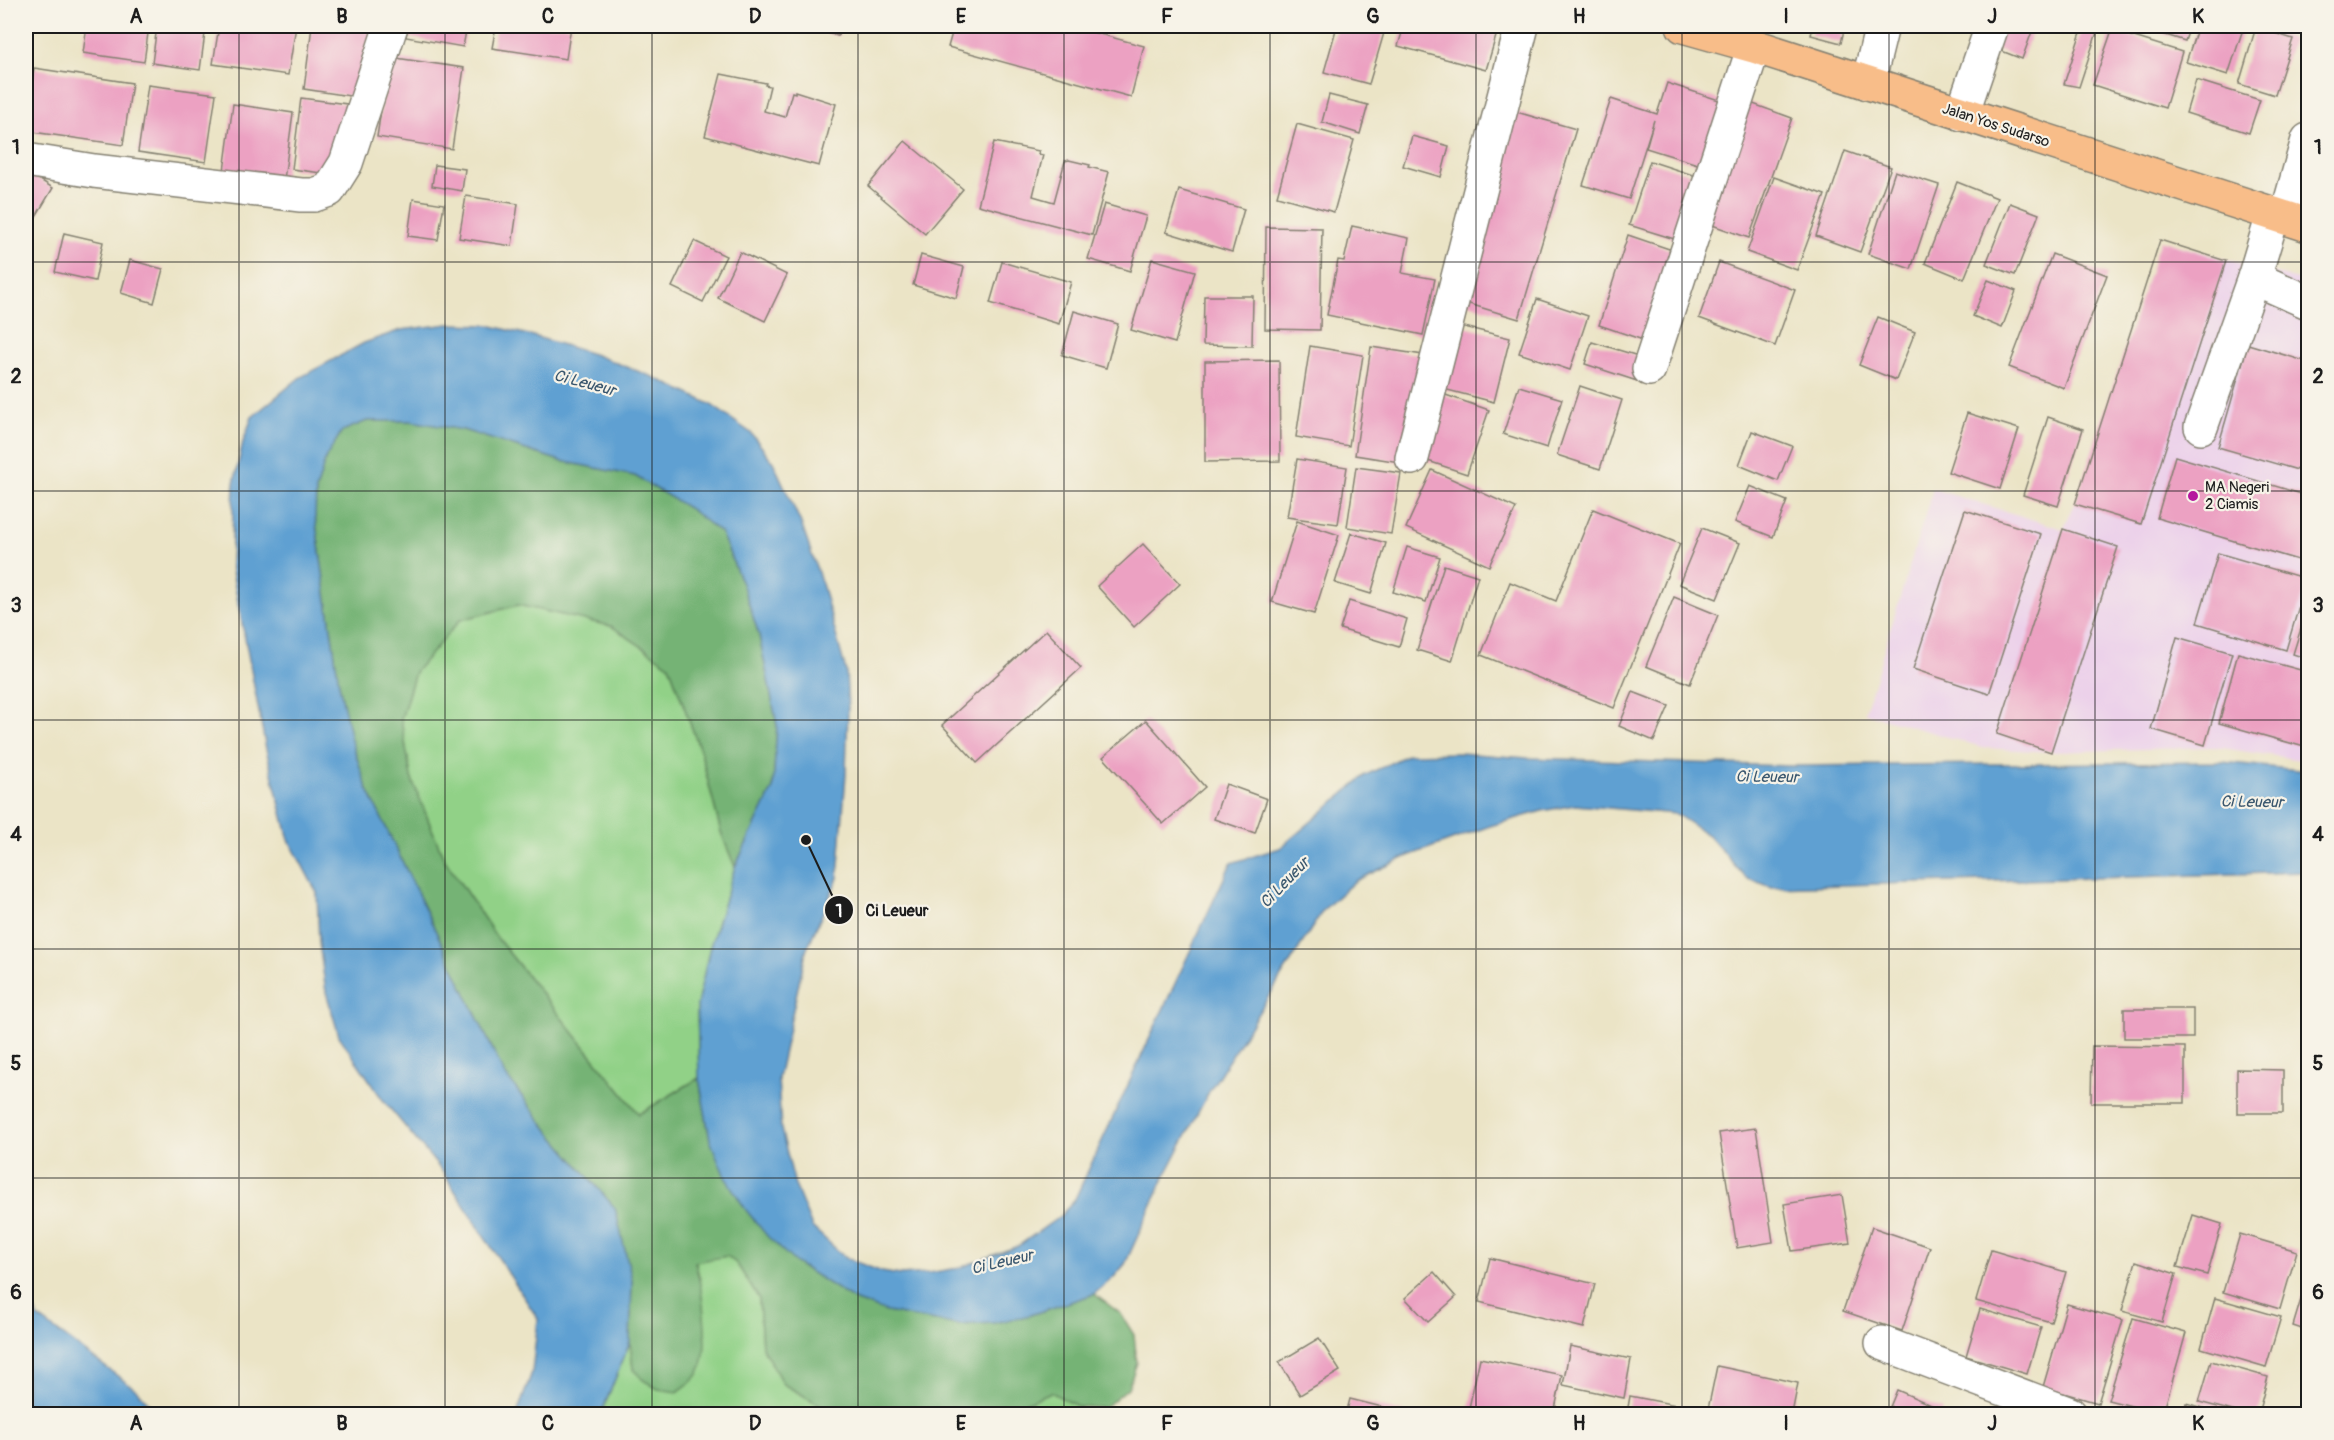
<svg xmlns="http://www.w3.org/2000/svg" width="2334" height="1440" font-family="Pangolin,sans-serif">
<rect width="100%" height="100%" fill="#f7f3e8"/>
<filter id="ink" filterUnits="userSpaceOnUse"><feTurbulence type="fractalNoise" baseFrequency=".0167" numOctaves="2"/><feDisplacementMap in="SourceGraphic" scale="12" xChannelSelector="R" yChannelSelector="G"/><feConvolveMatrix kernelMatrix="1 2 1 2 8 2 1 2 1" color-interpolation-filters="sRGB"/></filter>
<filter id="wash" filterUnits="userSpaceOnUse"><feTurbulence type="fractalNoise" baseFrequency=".008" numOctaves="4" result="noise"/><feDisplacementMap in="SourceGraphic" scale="24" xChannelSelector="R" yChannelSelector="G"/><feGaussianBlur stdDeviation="1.35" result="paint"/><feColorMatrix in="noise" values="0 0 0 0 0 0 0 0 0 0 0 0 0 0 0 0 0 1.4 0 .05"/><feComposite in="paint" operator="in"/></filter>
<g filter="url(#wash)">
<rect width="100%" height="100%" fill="#ebe4c6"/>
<polygon fill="#ecd1ea" points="2160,240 2308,283 2308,761 2215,747 2051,752 1985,748 1865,713 1933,489 2063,529 2075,504"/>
<g fill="#91d187" stroke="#567652" stroke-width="1.5">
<polygon points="518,605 611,626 669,665 701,753 721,832 735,867 710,947 697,1005 699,1078 639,1114 497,938 444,859 411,777 401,719 415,672 460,620"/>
<polygon points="727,1256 737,1264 759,1299 762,1347 783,1384 829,1410 843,1414 601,1414 630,1342 633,1369 700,1279 695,1261"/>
<polygon points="1051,1392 1079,1407 1078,1414 1000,1414"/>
</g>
<path fill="#74b374" stroke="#486848" stroke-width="1.5" d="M367,421H411L463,430L561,461L635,476L690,509L721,533L743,586L759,635L777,725L773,788L735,867L721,832L701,753L669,665L611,626L518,605L460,620L415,672L401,719L411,777L444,859L497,938L639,1114L699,1078L710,1140L796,1263L856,1301L887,1312L958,1325L993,1323L1027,1316L1094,1294L1121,1314L1134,1335L1137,1363L1128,1388L1104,1408L1079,1407L1051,1392L1000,1414H843L829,1410L783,1384L762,1347L759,1299L737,1264L727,1256L695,1262C702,1287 713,1356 696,1377C691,1383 683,1388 677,1392L658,1389L643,1380L633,1369L630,1342L632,1280L615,1208L547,1129L504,1073L367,788L351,741L339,684L315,517L316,490L326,457L342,431Z"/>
<g fill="#5fa0d2" stroke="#3e5e77" stroke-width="1.5">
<polygon points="449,324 488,325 533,336 593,354 653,377 710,404 751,433 773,462 801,523 823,587 846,671 848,708 846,774 838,878 806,951 778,1078 781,1129 795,1185 812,1227 846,1258 882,1272 901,1275 928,1273 959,1268 1018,1246 1059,1217 1074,1201 1231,863 1280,848 1366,775 1409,754 1460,753 1528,758 1790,766 2222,762 2308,771 2308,872 1772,887 1746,878 1709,836 1676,814 1575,805 1542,811 1490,826 1408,856 1355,881 1323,910 1210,1090 1164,1178 1125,1264 1114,1277 1094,1294 1027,1316 993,1323 958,1325 887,1312 856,1301 796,1263 768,1237 746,1210 725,1177 710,1140 699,1078 697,1005 710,947 735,867 773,788 777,725 759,635 743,586 721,533 690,509 635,476 561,461 463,430 411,421 367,421 342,431 326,457 316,490 315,517 339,684 351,740 367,788 504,1073 547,1129 615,1208 632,1280 630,1342 601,1414 517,1414 532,1372 538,1319 442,1171 383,1100 339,1036 326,992 319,943 317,893 289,840 277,794 266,749 231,565 234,483 243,442 252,417 299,378 364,343 401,330"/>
<polygon points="26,1295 38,1317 138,1391 158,1414 26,1414"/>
</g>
<g id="blocks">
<g fill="#eca1c2">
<polygon points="87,26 149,26 144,62 83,53"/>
<polygon points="157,26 206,26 200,70 152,63"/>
<polygon points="219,26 296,26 288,75 213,64"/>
<polygon points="312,26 373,26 363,98 304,89"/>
<polygon points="408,26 467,26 463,47 406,37"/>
<polygon points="496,26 571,26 566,59 492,48"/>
<polygon points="810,26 842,26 838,36 809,28"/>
<polygon points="954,26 1070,26 1144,46 1131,97 948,47"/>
<polygon points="1337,26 1386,26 1369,84 1324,72"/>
<polygon points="1404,26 1499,26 1486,70 1398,46"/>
<polygon points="1813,26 1845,26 1841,43 1811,35"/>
<polygon points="1997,26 2034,26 2022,59 1989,46"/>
<polygon points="2083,26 2099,26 2079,87 2064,84"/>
<polygon points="2137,26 2190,26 2185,41"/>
<polygon points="2198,26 2231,26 2243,29 2228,75 2186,62"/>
<polygon points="2256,27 2293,39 2275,95 2239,84"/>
<polygon points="2112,30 2182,52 2165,108 2093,85"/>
<polygon points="389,57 464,68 452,149 377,137"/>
<polygon points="34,68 132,83 123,145 26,131"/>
<polygon points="721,74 766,83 765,85 770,86 764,111 785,117 792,92 795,93 795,91 836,104 819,166 705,136"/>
<polygon points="2196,80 2260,100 2249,133 2186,113"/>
<polygon points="1667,83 1725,102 1704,166 1646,148 1654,120 1629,199 1583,185 1611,99 1657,114"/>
<polygon points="148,85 216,94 206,162 138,152"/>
<polygon points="1329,95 1368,105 1360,134 1322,122"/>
<polygon points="301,98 347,104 336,175 292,169"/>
<polygon points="1745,101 1792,118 1749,238 1701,221"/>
<polygon points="233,104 293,113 284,180 224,171"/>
<polygon points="1513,111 1576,129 1519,319 1456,300"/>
<polygon points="1297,124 1354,140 1334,212 1277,196"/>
<polygon points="1412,136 1449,146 1441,177 1403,166"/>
<polygon points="905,141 963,189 925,234 868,186"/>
<polygon points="994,142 1039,151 1038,154 1043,155 1033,196 1054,202 1065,161 1069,160 1090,165 1089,167 1109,172 1092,235 978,205"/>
<polygon points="1845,151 1891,167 1860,252 1816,236"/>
<polygon points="1650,161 1702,178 1681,241 1629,225"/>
<polygon points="435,165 465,169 462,191 432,186"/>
<polygon points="26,171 53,188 26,233"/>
<polygon points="1895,171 1939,185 1911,269 1868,254"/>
<polygon points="1774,177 1825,195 1797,270 1747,252"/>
<polygon points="1957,182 1997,198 1964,279 1925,263"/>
<polygon points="1179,190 1244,209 1232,252 1166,232"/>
<polygon points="466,196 518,204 512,246 459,238"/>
<polygon points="413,199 444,204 438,240 408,236"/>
<polygon points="2010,203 2039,214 2015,275 1986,264"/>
<polygon points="1104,204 1146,216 1130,271 1088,259"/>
<polygon points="1352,226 1409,238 1402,273 1435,279 1423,335 1327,315 1338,260 1344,261"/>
<polygon points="1266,227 1322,228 1320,330 1265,329"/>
<polygon points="64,233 103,242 95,281 55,272"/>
<polygon points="1628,235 1678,252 1649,342 1599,325"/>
<polygon points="2160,240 2226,261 2141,524 2075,504"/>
<polygon points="694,241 726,256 703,302 672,287"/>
<polygon points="740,252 787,275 765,321 718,298"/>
<polygon points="2052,254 2107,275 2064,388 2009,367"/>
<polygon points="921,255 964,267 956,298 913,285"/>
<polygon points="1152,259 1195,271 1175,343 1131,330"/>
<polygon points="130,260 163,269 154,303 121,293"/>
<polygon points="1002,262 1071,282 1059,324 990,303"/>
<polygon points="1719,262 1795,290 1775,346 1699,318"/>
<polygon points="1988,280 2016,291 2002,328 1973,316"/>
<polygon points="1204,296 1253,296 1252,346 1203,345"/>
<polygon points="1537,299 1588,316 1570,370 1519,353"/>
<polygon points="1074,311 1118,324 1106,368 1062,355"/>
<polygon points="1878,317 1915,332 1896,380 1859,365"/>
<polygon points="1448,323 1510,338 1494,402 1432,386"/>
<polygon points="1592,342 1645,358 1637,381 1585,364"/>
<polygon points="2248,344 2308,362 2308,473 2218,447"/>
<polygon points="1310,346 1363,355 1349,446 1296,437"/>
<polygon points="1371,347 1423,355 1406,463 1355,455"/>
<polygon points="1279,360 1280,461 1205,462 1205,361"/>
<polygon points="1519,386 1562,399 1547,448 1503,434"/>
<polygon points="1580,386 1622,400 1600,469 1557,455"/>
<polygon points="1437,392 1489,410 1467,474 1416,457"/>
<polygon points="1967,413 2019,429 2000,489 1948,472"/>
<polygon points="2048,417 2083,429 2058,506 2023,495"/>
<polygon points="1752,431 1792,446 1778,481 1739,465"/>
<polygon points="2175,456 2308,496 2308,563 2157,518"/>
<polygon points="1297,459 1347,467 1338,524 1287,517"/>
<polygon points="1356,467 1401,473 1391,534 1347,527"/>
<polygon points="1432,470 1516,508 1489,566 1406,528"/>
<polygon points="1750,486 1787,501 1773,537 1735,522"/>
<polygon points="1593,509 1680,544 1614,708 1481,655 1510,582 1556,601"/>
<polygon points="1965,510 2041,534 1989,694 1913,669"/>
<polygon points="1297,521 1339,535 1314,614 1272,602"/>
<polygon points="1702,528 1740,543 1717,599 1679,584"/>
<polygon points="2063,529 2118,547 2051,752 1997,734"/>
<polygon points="1351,533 1386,543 1371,594 1335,583"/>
<polygon points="1143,544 1180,584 1134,627 1097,586"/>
<polygon points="1407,547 1440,557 1426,602 1393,592"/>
<polygon points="2218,553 2307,579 2286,650 2197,623"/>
<polygon points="1444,565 1478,576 1452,661 1417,650"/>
<polygon points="1674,597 1718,615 1690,684 1646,666"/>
<polygon points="1349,601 1407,619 1399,647 1340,629"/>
<polygon points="2308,606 2308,659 2293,654"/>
<polygon points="1046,630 1081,668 977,763 942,725"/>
<polygon points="2177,637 2232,653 2205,745 2151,729"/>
<polygon points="2238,653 2308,672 2308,748 2219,723"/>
<polygon points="1633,692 1669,706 1654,741 1619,726"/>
<polygon points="1146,720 1205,787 1163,824 1103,757"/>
<polygon points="1226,784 1267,799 1255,833 1214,819"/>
<rect x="2124" y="1009" width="69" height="29"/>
<polygon points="2092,1046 2185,1047 2185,1103 2091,1103"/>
<polygon points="2237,1069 2283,1070 2283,1113 2237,1113"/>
<polygon points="1756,1128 1773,1242 1737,1248 1719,1133"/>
<polygon points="1842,1195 1850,1243 1792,1251 1784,1204"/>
<polygon points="2193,1215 2222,1224 2207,1275 2177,1267"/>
<polygon points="1872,1227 1930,1247 1902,1331 1843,1311"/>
<polygon points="2240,1234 2297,1251 2280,1309 2223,1292"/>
<polygon points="1991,1250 2066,1272 2051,1322 1976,1301"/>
<polygon points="1490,1258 1595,1284 1584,1328 1479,1302"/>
<polygon points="2136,1261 2176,1274 2162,1322 2122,1311"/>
<polygon points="1434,1272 1456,1297 1428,1322 1405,1298"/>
<polygon points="2308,1276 2308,1331 2293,1326"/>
<polygon points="2215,1298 2281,1317 2266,1367 2201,1348"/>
<polygon points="2067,1304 2123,1320 2098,1403 2043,1387"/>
<polygon points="1980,1309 2041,1327 2027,1374 1966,1356"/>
<polygon points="2133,1318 2186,1333 2163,1414 2108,1400"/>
<polygon points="1319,1338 1340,1371 1300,1395 1279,1362"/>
<polygon points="1570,1346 1631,1359 1624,1398 1563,1385"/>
<polygon points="1480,1358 1562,1375 1554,1414 1502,1414 1469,1408"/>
<polygon points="2211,1361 2268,1377 2258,1414 2244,1414 2199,1402"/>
<polygon points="1717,1366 1798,1383 1792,1414 1707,1414"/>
<polygon points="1897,1390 1943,1410 1941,1414 1887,1414"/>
<polygon points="1630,1396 1697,1409 1696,1414 1627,1413"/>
<polygon points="1350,1399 1410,1414 1346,1414"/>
<polygon points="2186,1403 2222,1414 2183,1414"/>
</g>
</g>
</g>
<g filter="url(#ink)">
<use href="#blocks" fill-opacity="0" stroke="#848071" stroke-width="1.5"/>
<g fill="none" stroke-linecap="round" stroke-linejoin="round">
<defs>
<g id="minor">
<polyline points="1868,83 1882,26"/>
<polyline points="1962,114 1992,26"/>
<polyline points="26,160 94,171 301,195 314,195 329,190 346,163 391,26"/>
<polyline points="2286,218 2308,140"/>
<polyline points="2254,278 2308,302"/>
<polyline points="1649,369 1754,46"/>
<polyline points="2201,427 2254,278 2273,215"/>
<polyline points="1412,458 1522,26"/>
<polyline points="1882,1343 2070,1414"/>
</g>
<polyline id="major" points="1683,26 1754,46 2308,225"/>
</defs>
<use href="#minor" stroke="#848071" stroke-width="36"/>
<use href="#major" stroke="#848071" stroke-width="36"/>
<use href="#minor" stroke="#fff" stroke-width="33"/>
<use href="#major" stroke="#f8bd89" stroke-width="33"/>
</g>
</g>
<path fill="none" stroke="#1c1c1c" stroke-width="1.5" stroke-opacity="0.55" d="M239,26V1414M445,26V1414M652,26V1414M858,26V1414M1064,26V1414M1270,26V1414M1476,26V1414M1682,26V1414M1889,26V1414M2095,26V1414M26,262H2308M26,491H2308M26,720H2308M26,949H2308M26,1178H2308"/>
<circle fill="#b5179e" stroke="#f7f3e8" stroke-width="2" cx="2193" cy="496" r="6"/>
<g text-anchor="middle" stroke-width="4.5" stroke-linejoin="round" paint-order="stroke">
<g font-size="15" fill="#1c1c1c" stroke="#f7f3e8">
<text transform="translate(1996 125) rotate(18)" y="5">Jalan Yos Sudarso</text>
</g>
<g font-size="15" fill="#1c1c1c" stroke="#f7f3e8" text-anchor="start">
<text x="2205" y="492">MA Negeri<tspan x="2205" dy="17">2 Ciamis</tspan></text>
</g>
<g font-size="16" font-style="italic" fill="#3a576e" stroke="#f7f3e8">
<text transform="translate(585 382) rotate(15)" y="6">Ci Leueur</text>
<text transform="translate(1767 776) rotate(1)" y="6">Ci Leueur</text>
<text transform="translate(2252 801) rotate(1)" y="6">Ci Leueur</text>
<text transform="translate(1284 882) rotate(-46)" y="6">Ci Leueur</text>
<text transform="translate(1002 1261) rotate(-13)" y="6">Ci Leueur</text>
</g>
</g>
<path fill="none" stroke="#1c1c1c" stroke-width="2" d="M806 840L839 910"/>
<g fill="#1c1c1c" stroke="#f7f3e8" stroke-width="2">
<circle cx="806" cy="840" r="6"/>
<circle cx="839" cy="910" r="15"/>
</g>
<g font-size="18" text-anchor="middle" font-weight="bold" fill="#fff">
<text x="839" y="917">1</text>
</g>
<g font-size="16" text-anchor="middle" font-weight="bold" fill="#1c1c1c" stroke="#f7f3e8" stroke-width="4.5" stroke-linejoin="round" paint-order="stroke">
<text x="897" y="916">Ci Leueur</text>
</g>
<rect width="2334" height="1440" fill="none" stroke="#f7f3e8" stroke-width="66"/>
<rect x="33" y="33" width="2268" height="1374" fill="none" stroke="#1c1c1c" stroke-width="2"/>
<g font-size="20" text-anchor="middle" font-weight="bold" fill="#1c1c1c">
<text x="136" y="23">A</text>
<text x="342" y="23">B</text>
<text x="548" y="23">C</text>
<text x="755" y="23">D</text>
<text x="961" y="23">E</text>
<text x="1167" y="23">F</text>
<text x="1373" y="23">G</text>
<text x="1579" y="23">H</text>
<text x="1786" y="23">I</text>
<text x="1992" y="23">J</text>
<text x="2198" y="23">K</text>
<text x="16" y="154">1</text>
<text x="2318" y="154">1</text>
<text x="16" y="383">2</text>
<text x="2318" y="383">2</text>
<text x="16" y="612">3</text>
<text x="2318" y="612">3</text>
<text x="16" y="841">4</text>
<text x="2318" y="841">4</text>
<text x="16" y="1070">5</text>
<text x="2318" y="1070">5</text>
<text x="16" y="1299">6</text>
<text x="2318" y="1299">6</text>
<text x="136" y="1430">A</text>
<text x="342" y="1430">B</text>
<text x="548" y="1430">C</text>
<text x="755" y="1430">D</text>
<text x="961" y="1430">E</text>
<text x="1167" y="1430">F</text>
<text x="1373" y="1430">G</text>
<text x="1579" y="1430">H</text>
<text x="1786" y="1430">I</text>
<text x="1992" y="1430">J</text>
<text x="2198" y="1430">K</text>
</g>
</svg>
